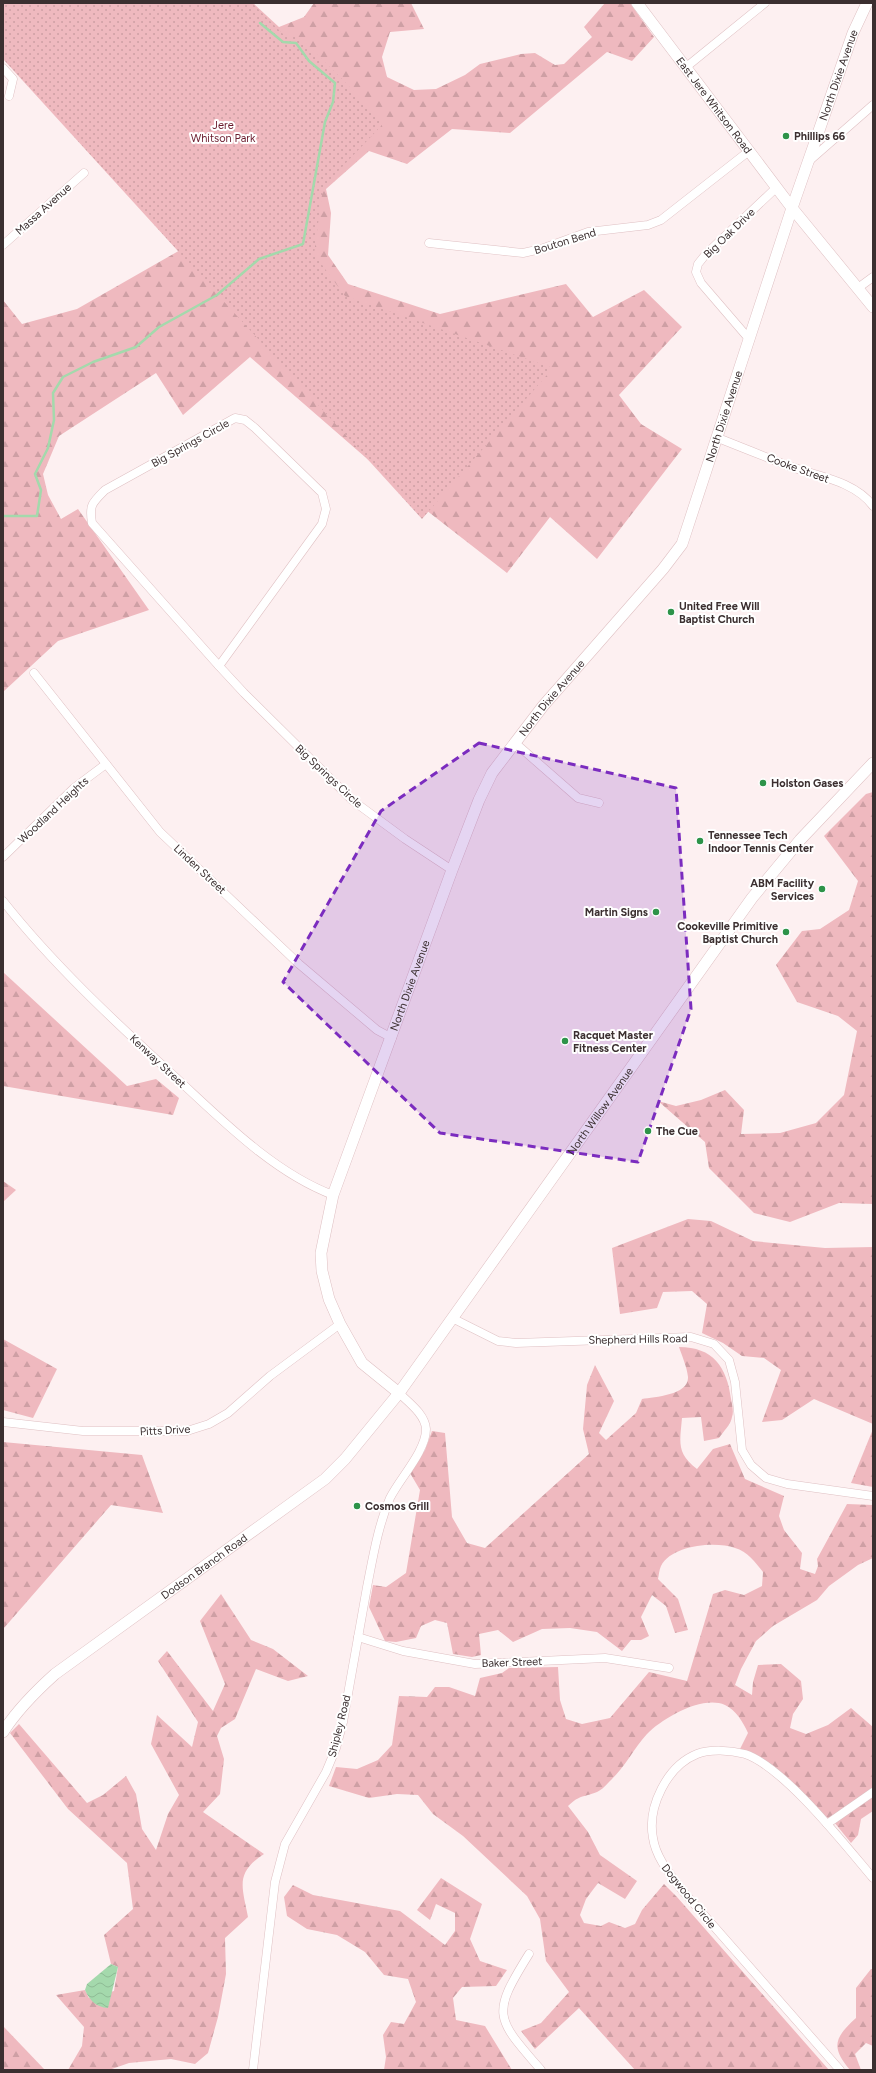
<svg xmlns="http://www.w3.org/2000/svg" width="876" height="2073" font-family="Figtree,sans-serif">
<defs>
<pattern id="forest-firs" width="22" height="20" patternUnits="userSpaceOnUse"><rect width="22" height="20" fill="#efb9bf"/><path d="M5 1l3.5 6h-7zM16 11l3.5 6h-7z" fill="#ce9fa4"/></pattern>
<pattern id="park-dots" width="8" height="8" patternUnits="userSpaceOnUse"><rect width="8" height="8" fill="#efb9bf"/><path d="M2 2h.1M6 6h.1" fill="none" stroke="#ce9fa4" stroke-width="1.8" stroke-linecap="round"/></pattern>
<pattern id="water-waves" width="16" height="10" patternUnits="userSpaceOnUse"><rect width="16" height="10" fill="#a4d9ac"/><path d="M0 5q4-4 8 0t8 0" fill="none" stroke="#8ebb94"/></pattern>
</defs>
<rect width="100%" height="100%" fill="#fdf0f1"/>
<g fill="url(#forest-firs)">
<polygon points="185,3 253,3 279,27 304,17 314,3 411,3 424,29 390,32 382,57 387,77 414,90 436,89 465,75 480,64 521,54 535,53 555,65 564,64 592,37 584,27 605,3 630,3 654,37 632,61 607,52 510,133 452,129 407,164 369,151 326,189 331,213 328,255 348,284 440,314 566,284 593,317 644,290 682,327 619,395 641,424 682,449 597,559 550,517 507,573 426,510 250,357 183,415 156,373 59,436 43,474 48,495 61,519 78,509 149,610 58,641 3,692 3,300 22,324 77,309 182,249"/>
<polygon points="873,792 873,1204 839,1203 790,1222 754,1213 709,1168 705,1142 658,1101 676,1106 701,1100 725,1090 744,1110 741,1134 780,1133 816,1123 844,1095 857,1031 838,1016 797,1002 776,965 802,931 820,929 849,910 858,881 824,836 866,794"/>
<polygon points="3,972 127,1086 156,1079 179,1098 173,1115 3,1086"/>
<polygon points="3,1181 16,1190 3,1202"/>
<polygon points="688,1219 711,1221 753,1241 825,1248 873,1247 873,1424 814,1399 782,1420 762,1422 781,1370 764,1358 742,1356 723,1343 702,1333 707,1304 692,1291 663,1292 657,1308 620,1314 612,1248"/>
<polygon points="3,1339 57,1369 33,1418 3,1410"/>
<path d="M679,1347C713,1347 727,1367 731,1399C732,1404 734,1412 732,1417C731,1424 723,1432 719,1438L704,1441L701,1417L682,1418C680,1442 676,1453 697,1469L713,1449L730,1444L745,1479L784,1496L779,1516L784,1530L802,1553L800,1569L815,1574L818,1566L817,1559L847,1504L873,1505V1558L858,1565L829,1586L817,1600L773,1626L756,1641L741,1669L735,1685L752,1695L753,1682L758,1665L781,1664L801,1681L803,1699L793,1714L790,1728L806,1734L828,1725L851,1708L873,1727V1787L828,1820L778,1771L740,1749L748,1733C743,1722 736,1710 725,1705C702,1695 663,1718 647,1734C634,1748 625,1767 611,1780C607,1784 602,1790 597,1792C582,1798 581,1794 568,1806L588,1832L600,1855L637,1881L625,1899L598,1883L586,1899L580,1915L584,1923L601,1926L609,1922L625,1928L635,1924L642,1910L664,1884L677,1897L829,2070H635L579,2008L535,2049L521,2031L541,2023L569,1992L546,1961L540,1919L527,1896L463,1836L433,1814L418,1795L397,1794L369,1798L329,1786L336,1767L357,1769L378,1760L392,1745L399,1696L427,1697L435,1687H449L475,1696L480,1678L502,1673L509,1668L558,1667L560,1700L566,1719L582,1724L610,1718L649,1672L687,1681L713,1594L725,1590L744,1595L762,1586L763,1572C756,1563 747,1551 735,1548C715,1541 672,1545 661,1566C659,1570 659,1575 658,1579L678,1599L688,1630L675,1633L666,1606L652,1595L641,1617L649,1636L641,1640H631L622,1651L597,1632L570,1628L542,1629L513,1642L498,1630L479,1634L481,1655L472,1657L453,1654L447,1623L435,1620L421,1626L416,1638L396,1642L385,1641L369,1607L373,1585L386,1587L406,1573L420,1490L410,1473L425,1450L432,1431L445,1433L452,1517L467,1543L485,1548L589,1454L583,1429L587,1385L595,1365L614,1401L599,1433L606,1440L636,1413L642,1399C655,1397 689,1395 688,1377C687,1367 682,1356 679,1347Z"/>
<polygon points="873,1429 873,1487 851,1483"/>
<polygon points="3,1442 142,1455 163,1513 111,1505 4,1628"/>
<path d="M221,1594L251,1640L273,1649L308,1676L288,1681L256,1669L235,1719L221,1728L217,1736L224,1759L220,1794L203,1812L264,1854C235,1873 242,1886 248,1917L225,1938L226,1974L218,2017L208,2053L195,2064L171,2059L129,2063L109,2070H68L82,2046L84,2027L56,1995L85,1990L89,1998L114,1991L118,1967L111,1964L104,1935L133,1909L127,1863L68,1809L10,1733L19,1724L87,1803L103,1795L126,1776L136,1794L142,1829L156,1850L168,1814L179,1795L151,1744L157,1715L192,1747L198,1722L158,1661L167,1651L213,1711L225,1684L200,1621Z"/>
<polygon points="873,1796 873,1811 861,1819 858,1835 851,1843 834,1822"/>
<polygon points="441,1878 482,1904 470,1939 480,1961 507,1970 496,1986 462,1987 453,1998 456,2020 485,2026 512,2070 384,2070 386,2057 383,2035 391,2022 404,2024 416,2002 408,1979 384,1975 365,1952 337,1935 307,1929 287,1916 284,1897 293,1885 313,1895 400,1911 445,1945 455,1931 455,1913 436,1904 430,1920 417,1910"/>
<path d="M871,1969H873V2046L866,2043L855,2054L861,2070H850C830,2047 835,2037 856,2018V1988Z"/>
<polygon points="3,2026 45,2070 3,2070"/>
</g>
<polygon fill="url(#park-dots)" points="3,3 252,3 283,34 299,37 341,78 384,123 323,187 314,254 345,296 553,368 422,519 3,59"/>
<path fill="url(#water-waves)" d="M111,1964L118,1967L108,2008C96,2007 90,2001 85,1990L87,1984Z"/>
<g fill="none" stroke-linecap="round" stroke-linejoin="round">
<polyline stroke="#a4d9ac" stroke-width="2.5" points="3,516 37,516 41,490 35,474 48,448 54,420 53,393 63,377 93,362 136,347 159,327 217,295 259,259 303,244 325,122 333,102 335,83 309,61 296,43 283,42 260,23"/>
<defs>
<g id="street">
<polyline points="3,68 13,79 9,96"/>
<polyline points="685,68 765,3"/>
<polyline points="809,161 873,105"/>
<polyline points="429,243 523,253 541,249 588,232 648,225 661,220 749,151"/>
<polyline points="3,245 84,173"/>
<polyline points="858,288 873,277"/>
<polyline points="750,340 701,283 696,272 698,264 706,254 777,187"/>
<path d="M235,418L245,420L255,428L322,493L326,509L322,524L219,666L92,523C89,505 92,503 105,490Z"/>
<path d="M718,438C741,447 763,456 786,465C815,476 854,480 873,506"/>
<polyline points="219,666 244,693 352,800 405,839 452,870"/>
<polyline points="34,673 160,832 299,964 377,1030 392,1038"/>
<polyline points="514,742 578,798 599,803"/>
<polyline points="3,857 74,788 106,764"/>
<path d="M3,901C53,964 113,1020 172,1074C220,1118 272,1172 333,1195"/>
<polyline points="452,1318 498,1341 516,1343 691,1337 714,1344 729,1360 735,1382 742,1450 751,1465 766,1478 787,1484 873,1496"/>
<polyline points="3,1422 83,1431 187,1431 209,1424 228,1413 270,1376 340,1324"/>
<polyline points="358,1637 403,1651 475,1664 605,1658 669,1668"/>
<polyline points="827,1824 873,1792"/>
<path d="M529,1954C491,2015 495,2017 541,2070"/>
<path d="M253,2070L275,1882L285,1844L326,1772L336,1748L343,1722C351,1677 359,1632 367,1587C373,1557 378,1526 390,1498C400,1478 426,1451 426,1429C425,1414 408,1402 399,1393"/>
<path d="M840,2070L682,1890C670,1874 656,1858 653,1838C647,1807 667,1766 697,1754C710,1749 730,1750 745,1754C784,1767 845,1845 873,1878"/>
</g>
<g id="secondary">
<path id="s1" d="M637,3L792,208L873,307"/>
<path id="s2" d="M399,1393L362,1363L340,1324L329,1299L322,1271L321,1253L333,1195L452,870L479,800L492,773L543,706L663,569L682,544L792,208L853,33L867,3"/>
<path id="s3" d="M3,1732C17,1710 35,1692 55,1674L325,1479L345,1459L399,1393L752,898L800,840L873,763"/>
</g>
</defs>
<use href="#street" stroke="#dfc0c3" stroke-width="9"/>
<use href="#secondary" stroke="#dfc0c3" stroke-width="12"/>
<use href="#street" stroke="#fff" stroke-width="8"/>
<use href="#secondary" stroke="#fff" stroke-width="11"/>
</g>
<path fill="#7b2cbf" fill-opacity="0.2" stroke="#7b2cbf" stroke-width="3" stroke-dasharray="8 5" stroke-linejoin="round" d="M479,743L676,788L691,1009L638,1162L440,1133L283,982L381,811Z"/>
<g fill="#2d9349" stroke="#fff" stroke-width="1.5">
<circle cx="786" cy="136" r="4"/>
<circle cx="671" cy="612" r="4"/>
<circle cx="763" cy="783" r="4"/>
<circle cx="700" cy="841" r="4"/>
<circle cx="822" cy="889" r="4"/>
<circle cx="656" cy="912" r="4"/>
<circle cx="786" cy="932" r="4"/>
<circle cx="565" cy="1041" r="4"/>
<circle cx="648" cy="1131" r="4"/>
<circle cx="357" cy="1506" r="4"/>
</g>
<g text-anchor="middle" stroke-width="4" stroke-linejoin="round" paint-order="stroke">
<g font-size="11" fill="#3b2f30" stroke="#fff">
<text dy="4" stroke="none"><textPath href="#s2" startOffset="1469">North Dixie Avenue</textPath></text>
<text dy="4" stroke="none"><textPath href="#s1" startOffset="128">East Jere Whitson Road</textPath></text>
<text transform="translate(43 209) rotate(-42)" y="4">Massa Avenue</text>
<text transform="translate(729 233) rotate(-44)" y="4">Big Oak Drive</text>
<text transform="translate(565 241) rotate(-17)" y="4">Bouton Bend</text>
<text dy="4" stroke="none"><textPath href="#s2" startOffset="1109">North Dixie Avenue</textPath></text>
<text transform="translate(190 443) rotate(-29)" y="4">Big Springs Circle</text>
<text transform="translate(798 468) rotate(20)" y="4">Cooke Street</text>
<text dy="4" stroke="none"><textPath href="#s2" startOffset="773">North Dixie Avenue</textPath></text>
<text transform="translate(329 776) rotate(43)" y="4">Big Springs Circle</text>
<text transform="translate(53 810) rotate(-43)" y="4">Woodland Heights</text>
<text transform="translate(200 869) rotate(43)" y="4">Linden Street</text>
<text dy="4" stroke="none"><textPath href="#s2" startOffset="449">North Dixie Avenue</textPath></text>
<text transform="translate(158 1061) rotate(43)" y="4">Kenway Street</text>
<text dy="4" stroke="none"><textPath href="#s3" startOffset="871">North Willow Avenue</textPath></text>
<text transform="translate(638 1339) rotate(-1)" y="4">Shepherd Hills Road</text>
<text transform="translate(165 1430) rotate(-3)" y="4">Pitts Drive</text>
<text dy="4" stroke="none"><textPath href="#s3" startOffset="262">Dodson Branch Road</textPath></text>
<text transform="translate(512 1662) rotate(-2)" y="4">Baker Street</text>
<text transform="translate(339 1726) rotate(-76)" y="4">Shipley Road</text>
<text transform="translate(689 1896) rotate(51)" y="4">Dogwood Circle</text>
</g>
<g font-size="11" fill="#6b1c2e" stroke="#fff">
<text x="223" y="129">Jere<tspan x="223" dy="13">Whitson Park</tspan></text>
</g>
<g font-size="11" font-weight="bold" fill="#3b2f30" stroke="#fff" text-anchor="start">
<text x="794" y="140">Phillips 66</text>
<text x="679" y="610">United Free Will<tspan x="679" dy="13">Baptist Church</tspan></text>
<text x="771" y="787">Holston Gases</text>
<text x="708" y="839">Tennessee Tech<tspan x="708" dy="13">Indoor Tennis Center</tspan></text>
<text x="814" y="887" text-anchor="end">ABM Facility<tspan x="814" dy="13">Services</tspan></text>
<text x="648" y="916" text-anchor="end">Martin Signs</text>
<text x="778" y="930" text-anchor="end">Cookeville Primitive<tspan x="778" dy="13">Baptist Church</tspan></text>
<text x="573" y="1039">Racquet Master<tspan x="573" dy="13">Fitness Center</tspan></text>
<text x="656" y="1135">The Cue</text>
<text x="365" y="1510">Cosmos Grill</text>
</g>
</g>
<rect width="876" height="2073" fill="none" stroke="#3b2f30" stroke-width="8"/>
</svg>
